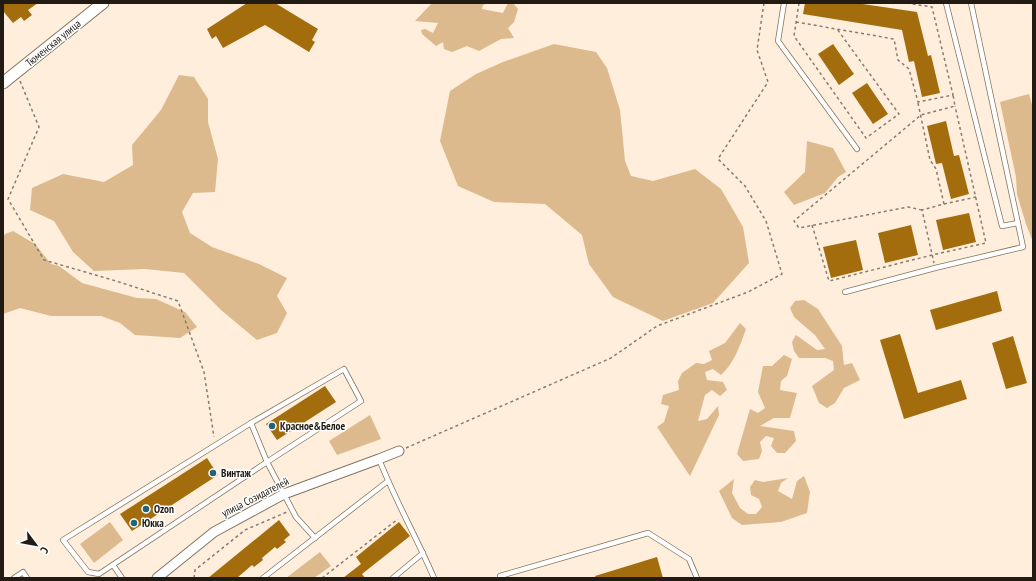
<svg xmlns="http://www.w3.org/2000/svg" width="1036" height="581" font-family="'PT Sans Narrow',sans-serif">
<rect width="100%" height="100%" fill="#feeedb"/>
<g fill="#ddba8d">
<polygon points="432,3 489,3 483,5 482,9 503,13 508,3 513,3 518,9 514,22 508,28 514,38 501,39 479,51 467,46 452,52 444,49 443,42 436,46 422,34 421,30 425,29 433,33 438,23 415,21"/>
<polygon points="554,44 596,52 607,68 620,110 625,161 631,176 653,181 695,169 721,189 743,227 749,263 713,303 663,321 613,297 589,264 582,235 545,204 494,202 458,186 440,141 450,91 476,74 503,62"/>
<polygon points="179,75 194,77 208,99 208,122 218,159 215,192 193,193 182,212 190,233 212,247 259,264 287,278 277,296 287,313 277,333 257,340 221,310 184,273 145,269 94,271 73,252 54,221 30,210 32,188 63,174 104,182 133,165 132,145 161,110"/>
<polygon points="1029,94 1033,108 1033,242 1026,224 1017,194 1016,177 1000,102"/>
<polygon points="807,141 833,148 846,172 838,177 825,193 794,205 784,192 805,172"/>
<polygon points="13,231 35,244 51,264 59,266 82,283 137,298 156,299 185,312 197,327 180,338 135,335 120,323 101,316 51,316 20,308 3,314 3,237 5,234"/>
<polygon points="804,300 818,309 842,346 844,365 852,363 860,380 844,388 835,403 827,408 819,403 812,386 834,370 833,361 825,358 799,358 794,351 792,342 796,335 817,350 825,349 815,335 794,317 790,308 795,301"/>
<path d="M740,323L746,329C740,346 734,363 721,375L713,369L705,372L707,380L723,382L727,390L720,396L712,390L705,395L698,421L707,419L718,406L719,415L690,476L657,427L664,422L669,406L661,404L663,395L679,390L678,381L682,373L696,363L704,364L712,360L709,351L725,343Z"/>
<polygon points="784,355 792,359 787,376 781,381 780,390 797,393 790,418 774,418 760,426 794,431 796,441 785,453 777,453 771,446 774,438 766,436 760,442 762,451 759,459 743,461 737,454 750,409 758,413 765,408 758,392 763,366 772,366"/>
<polygon points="370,415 381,439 337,455 329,441"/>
<polygon points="804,476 810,492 807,513 781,522 742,525 732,518 719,491 734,479 732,493 740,508 748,514 756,514 762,507 759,499 751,495 750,487 755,480 763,482 788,478 781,483 778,491 792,499 797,481"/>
<polygon points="110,522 123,540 94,563 80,544"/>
<polygon points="320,552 331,566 314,578 286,578"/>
</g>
<g fill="#a36d0e">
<polygon points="3,3 38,3 28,10 32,15 24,21 21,17 13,23 3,11"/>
<polygon points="247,3 275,3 318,29 312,40 315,42 309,52 265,25 223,48 216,36 212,39 207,29"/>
<polygon points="805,3 856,3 917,12 928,56 931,55 940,93 922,97 914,61 909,62 902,30 803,14"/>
<polygon points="833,44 854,74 839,85 818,54"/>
<polygon points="867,83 888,114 873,124 852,93"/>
<polygon points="946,121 954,156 959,155 969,194 951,199 942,163 936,164 927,126"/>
<polygon points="969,213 976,242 943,250 936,220"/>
<polygon points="911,225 918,255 885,263 878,233"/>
<polygon points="856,240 863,270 831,278 823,247"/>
<polygon points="997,291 1002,311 936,330 930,310"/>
<polygon points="900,334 918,393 961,380 967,399 904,419 880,340"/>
<polygon points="1013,336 1027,383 1006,389 992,343"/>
<polygon points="325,386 336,402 277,440 266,424"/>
<polygon points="207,458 218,475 132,531 120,514"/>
<polygon points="279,520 290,535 284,540 286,542 277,549 275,547 262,558 263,560 254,567 252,565 237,578 208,578"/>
<polygon points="399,522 410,536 362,574 365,578 343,578 361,564 356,557"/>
<polygon points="657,557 663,578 596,578 595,576"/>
</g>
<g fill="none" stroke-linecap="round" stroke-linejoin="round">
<defs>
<g id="service">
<polyline points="784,3 778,41 857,149"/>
<polyline points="946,3 1002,226 1018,223"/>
<polyline points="845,292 935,268 1023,247 971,3"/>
<polygon points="344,369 361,401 267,462 99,574 88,572 63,540 251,423"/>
<polyline points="251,423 267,462 296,517 315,538"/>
<path d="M379,459C395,500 417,538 434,578"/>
<polyline points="113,565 122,578"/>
<polyline points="500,576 648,533 689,559 697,578"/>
<polyline points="14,578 23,572 27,578"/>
<polyline points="263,578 388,481"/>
<polyline points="393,578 423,553"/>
</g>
<polyline id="minor" points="157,578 214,532 284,494 379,459 399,451"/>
<polyline id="tertiary" points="3,83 103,3"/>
</defs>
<use href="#service" stroke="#85745f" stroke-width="6"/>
<use href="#minor" stroke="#85745f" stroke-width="11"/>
<use href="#tertiary" stroke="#85745f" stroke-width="13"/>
<g stroke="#887c6f" stroke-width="1.5" stroke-dasharray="3 3" stroke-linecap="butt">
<polyline points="799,3 794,36 866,138 899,114 837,29"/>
<polyline points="796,22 894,39 898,60 909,69 918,102 953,95 932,7 906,3"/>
<polyline points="20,81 39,127 8,199 44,260 116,281 178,301 204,372 214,437"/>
<polyline points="918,103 930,160 936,169 944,204 922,210 934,263"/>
<polyline points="944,204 976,197"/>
<polyline points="922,210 908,207 799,228 794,221 921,115 955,106 953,95"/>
<polyline points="812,225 829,281 932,255 986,243 955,106"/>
<polyline points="406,448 611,358 657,326 748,292 782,274 766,221 745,186 718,159 768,82 757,50 764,3"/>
<polyline points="194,578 195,570 245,530 287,512"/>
<polyline points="322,578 398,519"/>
</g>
<use href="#service" stroke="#fff" stroke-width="4.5"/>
<use href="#minor" stroke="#fff" stroke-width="9"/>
<use href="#tertiary" stroke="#fff" stroke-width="11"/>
</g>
<g fill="#236378" stroke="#fff" stroke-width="1.5">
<circle cx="272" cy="426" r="4"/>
<circle cx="213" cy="473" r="4"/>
<circle cx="146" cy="509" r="4"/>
<circle cx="134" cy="523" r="4"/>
</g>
<g text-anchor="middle" stroke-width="3" stroke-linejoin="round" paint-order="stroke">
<g font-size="11" fill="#221b13" stroke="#fff">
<text transform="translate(53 43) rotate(-39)" y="4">Тюменская улица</text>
<text transform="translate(255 497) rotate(-27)" y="4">улица Созидателей</text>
</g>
<g font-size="11" font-weight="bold" fill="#221b13" stroke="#fff" text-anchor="start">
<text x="280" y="430">Красное&amp;Белое</text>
<text x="221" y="477">Винтаж</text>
<text x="154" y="513">Ozon</text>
<text x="142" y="527">Юкка</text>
</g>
</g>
<rect width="1036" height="581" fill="none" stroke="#221b13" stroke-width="8"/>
<g transform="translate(36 545) rotate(122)" stroke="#ffffff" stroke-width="3" paint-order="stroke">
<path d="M0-3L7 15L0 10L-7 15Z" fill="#221b13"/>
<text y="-6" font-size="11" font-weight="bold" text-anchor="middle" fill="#221b13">С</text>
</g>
</svg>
